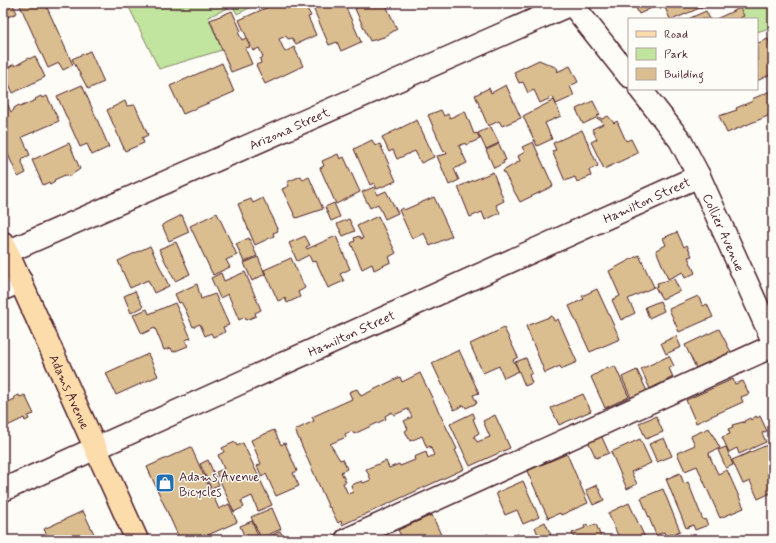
<svg xmlns="http://www.w3.org/2000/svg" width="776" height="543" font-family="Mynerve,sans-serif">
<rect width="100%" height="100%" fill="#fdfcf7"/>
<filter id="ink" filterUnits="userSpaceOnUse"><feTurbulence type="fractalNoise" baseFrequency=".025" numOctaves="2"/><feDisplacementMap in="SourceGraphic" scale="8" xChannelSelector="R" yChannelSelector="G"/><feConvolveMatrix kernelMatrix="1 2 1 2 8 2 1 2 1" color-interpolation-filters="sRGB"/></filter>
<g filter="url(#ink)">
<g fill="#c1e49e" stroke="#868264">
<polygon points="127,3 260,3 237,14 233,6 208,17 222,50 159,69"/>
<polygon points="708,3 773,3 773,27 757,32 757,19 741,19 740,8"/>
</g>
<g fill="#dbbe8f" stroke="#4a1f2b" fill-rule="evenodd">
<polygon points="3,3 12,3 17,13 3,19"/>
<polygon points="19,3 45,3 73,65 63,70 59,63 48,68"/>
<polygon points="277,3 279,5 283,3 304,3 311,16 308,17 316,35 296,44 292,38 288,39 286,36 279,39 285,52 294,47 303,66 265,84 256,65 261,63 260,59 263,57 259,48 253,51 239,20"/>
<polygon points="311,3 344,3 361,42 341,51 337,42 329,45"/>
<polygon points="365,3 385,3 397,29 384,37 370,41 355,9"/>
<polygon points="628,3 658,3 658,5 639,14 634,4 630,6"/>
<polygon points="663,3 708,3 709,4 674,19 670,19"/>
<polygon points="740,8 744,16 740,18 741,19 716,19"/>
<polygon points="232,11 241,31 238,32 242,40 246,38 250,47 245,48 252,64 231,72 210,20"/>
<polygon points="706,11 710,19 688,19"/>
<polygon points="768,39 771,46 773,46 773,73 757,81 757,41 758,43"/>
<polygon points="90,51 104,82 88,89 72,59"/>
<polygon points="35,56 45,77 13,93 3,71 10,68 9,67 14,64 15,66 29,58 29,59"/>
<polygon points="539,60 555,67 558,69 557,72 570,66 578,82 570,86 574,96 556,104 553,97 540,103 534,90 528,93 523,82 519,83 514,72"/>
<polygon points="222,63 234,92 183,114 170,86"/>
<polygon points="3,83 8,94 3,96"/>
<polygon points="82,85 109,147 92,155 87,144 80,147 57,96"/>
<polygon points="506,85 521,118 502,126 499,121 488,126 475,95 489,88 491,93"/>
<polygon points="773,90 773,113 768,115 768,116 727,133 719,116 737,110 736,108 753,101 752,99"/>
<polygon points="41,96 42,98 47,96 59,121 22,137 30,155 23,158 22,163 26,173 18,177 3,143 3,105 7,103 11,112 14,110 14,108 19,105 20,107 36,100 35,99"/>
<polygon points="554,100 561,116 545,123 552,139 537,146 523,116"/>
<polygon points="125,101 127,106 135,105 148,135 142,138 144,143 125,151 107,110"/>
<polygon points="593,101 600,115 597,116 602,119 608,116 614,123 617,121 626,141 631,139 638,153 604,169 591,142 597,139 592,129 603,124 602,121 596,118 583,124 576,109"/>
<polygon points="441,110 444,116 448,114 450,118 465,111 474,134 477,133 480,139 466,145 465,143 459,146 467,163 454,169 459,180 449,185 437,156 447,154 446,151 444,152 428,115"/>
<polygon points="417,120 434,157 421,163 415,151 397,159 393,150 389,152 382,137"/>
<polygon points="491,127 499,143 486,149 478,133"/>
<polygon points="582,130 598,166 589,170 591,176 577,182 575,177 565,181 552,151 556,150 553,143"/>
<polygon points="372,140 375,146 380,144 396,181 377,189 374,183 370,185 354,149"/>
<polygon points="533,142 553,186 520,202 503,171 520,161 518,156 525,152 522,147"/>
<polygon points="69,143 80,169 70,176 65,175 54,180 55,182 50,185 49,182 43,185 32,160"/>
<polygon points="499,144 506,160 503,161 504,163 494,168 486,150"/>
<polygon points="338,154 340,159 344,157 360,192 336,204 320,168 324,166 322,161"/>
<polygon points="493,172 504,201 496,205 500,213 485,220 482,212 470,217 458,187"/>
<polygon points="301,176 303,180 309,177 323,209 296,218 282,189 289,186 287,182"/>
<polygon points="374,187 377,195 386,191 398,213 385,219 378,204 370,208 362,192"/>
<polygon points="434,197 452,236 430,246 424,233 412,239 399,210 403,208 404,210"/>
<polygon points="263,198 273,218 272,218 278,231 273,233 274,236 255,245 238,204 251,199 253,203"/>
<polygon points="334,203 340,217 331,221 325,207"/>
<polygon points="217,213 237,255 226,260 230,267 213,275 190,226"/>
<polygon points="182,215 189,232 169,241 162,225"/>
<polygon points="378,216 396,253 389,257 391,262 374,270 372,264 362,269 351,243 355,241 354,238 359,236 361,239 363,238 357,226"/>
<polygon points="349,219 355,231 343,236 337,224"/>
<polygon points="677,232 684,247 687,245 692,256 688,257 695,273 685,278 683,272 668,279 656,250 666,245 663,238"/>
<polygon points="305,236 310,245 306,247 307,249 336,236 350,269 340,274 344,281 328,288 316,261 312,262 309,255 297,261 289,243"/>
<polygon points="249,238 257,256 244,262 236,244"/>
<polygon points="176,242 190,274 175,281 159,249"/>
<polygon points="150,246 169,286 154,293 148,280 130,288 118,261"/>
<polygon points="639,255 654,287 628,299 635,313 621,320 612,300 620,296 609,271"/>
<polygon points="258,257 265,274 252,281 244,263"/>
<polygon points="291,258 305,288 298,292 300,297 287,303 285,298 278,301 264,270"/>
<polygon points="245,272 261,310 255,313 256,316 246,320 245,317 239,320 228,294 220,298 211,278 221,273 224,281"/>
<polygon points="674,279 680,291 662,299 655,287 658,286 657,283"/>
<polygon points="197,284 201,299 215,294 229,325 223,327 225,332 213,337 211,333 205,336 200,324 193,327 185,309 181,302 179,303 175,294"/>
<polygon points="597,289 620,339 590,352 569,306 584,299 582,296"/>
<polygon points="135,291 143,307 131,313 124,296"/>
<polygon points="698,296 703,306 707,304 713,317 679,332 669,309"/>
<polygon points="660,301 664,311 649,318 645,307"/>
<polygon points="175,303 191,338 185,340 188,346 173,352 171,348 164,350 155,328 142,334 133,315 147,309 149,314"/>
<polygon points="552,316 554,321 558,319 577,362 561,369 560,366 545,373 526,326"/>
<polygon points="504,328 518,357 513,360 519,371 504,378 499,366 483,373 470,344"/>
<polygon points="719,329 731,352 696,368 685,345"/>
<polygon points="676,336 681,347 666,354 661,343"/>
<polygon points="459,350 479,393 473,395 477,403 466,408 464,405 454,410 432,363"/>
<polygon points="148,354 158,376 116,395 106,373"/>
<polygon points="669,356 674,366 669,368 673,377 650,389 641,369"/>
<polygon points="526,358 532,373 529,375 532,383 525,386 515,362"/>
<polygon points="615,366 629,397 605,408 591,377 608,367 608,369"/>
<polygon points="637,370 647,391 631,398 622,377"/>
<path d="M420,373L457,449L455,450L464,469L342,525L341,521L338,523L330,507L329,508L295,430L314,421L312,417L352,399L349,392L357,389L361,396L400,377L402,382ZM408,409L412,417L404,421L408,429L405,431L410,441L422,436L427,448L430,446L434,455L428,458L426,452L414,457L415,460L400,466L399,464L389,468L386,461L366,469L371,480L363,483L362,481L351,485L353,492L348,494L343,483L346,482L341,472L347,469L343,459L340,460L330,444L346,437L345,434L352,431L354,434L386,419L385,416L392,412L394,415Z"/>
<polygon points="733,379 735,384 743,381 749,394 741,397 743,402 696,423 686,400"/>
<polygon points="583,394 591,411 559,425 551,408"/>
<polygon points="19,395 20,397 25,395 34,414 28,416 29,419 25,421 24,418 3,428 3,396 6,397 8,402 15,399 14,397"/>
<polygon points="473,413 475,418 473,419 479,433 474,436 477,442 490,437 483,421 495,415 510,448 470,466 450,424"/>
<polygon points="656,416 663,432 646,439 639,423"/>
<polygon points="756,416 757,418 760,416 767,431 762,433 766,442 739,454 737,448 729,452 722,437 730,434 728,429 733,427 732,425 743,422 744,423 744,421 750,418 751,420"/>
<polygon points="709,428 720,448 709,453 710,457 718,474 727,470 744,508 720,518 697,466 685,471 677,453 695,445 691,436"/>
<polygon points="274,430 281,445 285,443 297,471 293,473 299,486 276,496 266,474 262,477 257,466 261,464 251,440"/>
<polygon points="601,435 609,453 596,458 588,441"/>
<polygon points="664,438 672,456 657,462 649,444"/>
<polygon points="640,439 651,463 631,472 637,484 627,489 611,452"/>
<polygon points="235,442 237,446 243,443 272,505 258,511 252,496 241,501 244,507 234,512 216,472 224,469 218,455 224,452 222,448"/>
<polygon points="772,443 773,492 758,499 750,481 743,484 732,460"/>
<polygon points="191,447 219,509 229,504 237,522 197,540 180,540 147,467"/>
<polygon points="726,447 733,465 726,468 718,450"/>
<polygon points="567,454 588,503 561,515 560,513 548,518 527,471"/>
<polygon points="208,460 219,485 211,488 200,464"/>
<polygon points="680,473 684,484 688,482 703,520 705,519 708,525 695,530 693,525 686,528 666,479"/>
<polygon points="523,481 539,517 523,524 517,510 505,515 496,493"/>
<polygon points="597,485 604,500 593,505 586,490"/>
<polygon points="663,489 680,531 666,537 664,532 656,535 641,498"/>
<polygon points="629,503 646,540 620,540 608,513"/>
<polygon points="272,508 281,529 261,538 251,517"/>
<polygon points="83,511 97,540 49,540 44,529"/>
<polygon points="432,515 442,537 436,540 403,540 398,530"/>
<polygon points="252,521 259,538 246,540 240,526"/>
<polygon points="545,522 551,535 540,540 535,527"/>
<polygon points="587,524 588,527 596,524 602,540 575,540 572,533 585,528 584,526"/>
<polygon points="280,531 285,540 265,540 265,539"/>
<polygon points="488,534 491,540 477,540"/>
<polygon points="518,534 520,540 507,540 507,539"/>
<polygon points="40,536 42,540 32,540"/>
</g>
<g fill="none" stroke-linecap="round" stroke-linejoin="round">
<defs>
<g id="minor">
<polyline points="571,3 629,76"/>
<path id="s1" d="M640,89L680,140L699,176L773,341"/>
<path id="s2" d="M7,252L571,4"/>
<polyline points="3,289 21,281"/>
<path id="s3" d="M3,490L699,176"/>
<polyline points="346,540 773,346"/>
</g>
<g id="major">
<path id="s4" d="M3,243L137,540"/>
</g>
</defs>
<use href="#minor" stroke="#4a1f2b" stroke-width="25"/>
<use href="#major" stroke="#4a1f2b" stroke-width="25"/>
<use href="#minor" stroke="#fdfcf7" stroke-width="22"/>
<use href="#major" stroke="#fddcac" stroke-width="22"/>
</g>
</g>
<defs>
<symbol id="shop-square" viewBox="-11 -11 22 22"><rect x="-9" y="-9" width="18" height="18" rx="4" fill="#1f6fb2" stroke="#fdfcf7"/><path d="M-5-2.5h2.3a2.7 3.5 0 0 1 5.4 0H5L5.5 6h-11ZM-1.5-2.5h3a1.5 2.3 0 0 0-3 0Z" fill="#fff"/></symbol>
</defs>
<g fill-rule="evenodd">
<use href="#shop-square" x="154" y="472" width="22" height="22"/>
</g>
<g text-anchor="middle" stroke-width="3" stroke-linejoin="round" paint-order="stroke">
<g font-size="13" fill="#4a1f2b" stroke="#fdfcf7">
<text dy="5" stroke="none"><textPath href="#s2" startOffset="308">Arizona Street</textPath></text>
<text dy="5" stroke="none"><textPath href="#s3" startOffset="706">Hamilton Street</textPath></text>
<text dy="5" stroke="none"><textPath href="#s1" startOffset="167">Collier Avenue</textPath></text>
<text dy="5" stroke="none"><textPath href="#s3" startOffset="382">Hamilton Street</textPath></text>
<text dy="5" stroke="none"><textPath href="#s4" startOffset="163">Adams Avenue</textPath></text>
</g>
<g font-size="13" fill="#4a1f2b" stroke="#fdfcf7" text-anchor="start">
<text x="179" y="481">Adams Avenue<tspan x="179" dy="15">Bicycles</tspan></text>
</g>
</g>
<rect width="776" height="543" fill="none" stroke="#fdfcf7" stroke-width="16"/>
<rect x="8" y="8" width="760" height="527" fill="none" stroke="#4a1f2b" stroke-width="1.5" filter="url(#ink)"/>
<rect x="628" y="18" width="130" height="72" fill="#fdfcf7" stroke="#b5a4a5"/>
<rect x="636" y="31" width="20" height="6" fill="#fddcac" stroke="#b5a4a5"/>
<text x="664" y="38" font-size="12" fill="#4a1f2b">Road</text>
<rect x="636" y="48" width="20" height="12" fill="#c1e49e" stroke="#b5a4a5"/>
<text x="664" y="58" font-size="12" fill="#4a1f2b">Park</text>
<rect x="636" y="68" width="20" height="12" fill="#dbbe8f" stroke="#b5a4a5"/>
<text x="664" y="78" font-size="12" fill="#4a1f2b">Building</text>
</svg>
